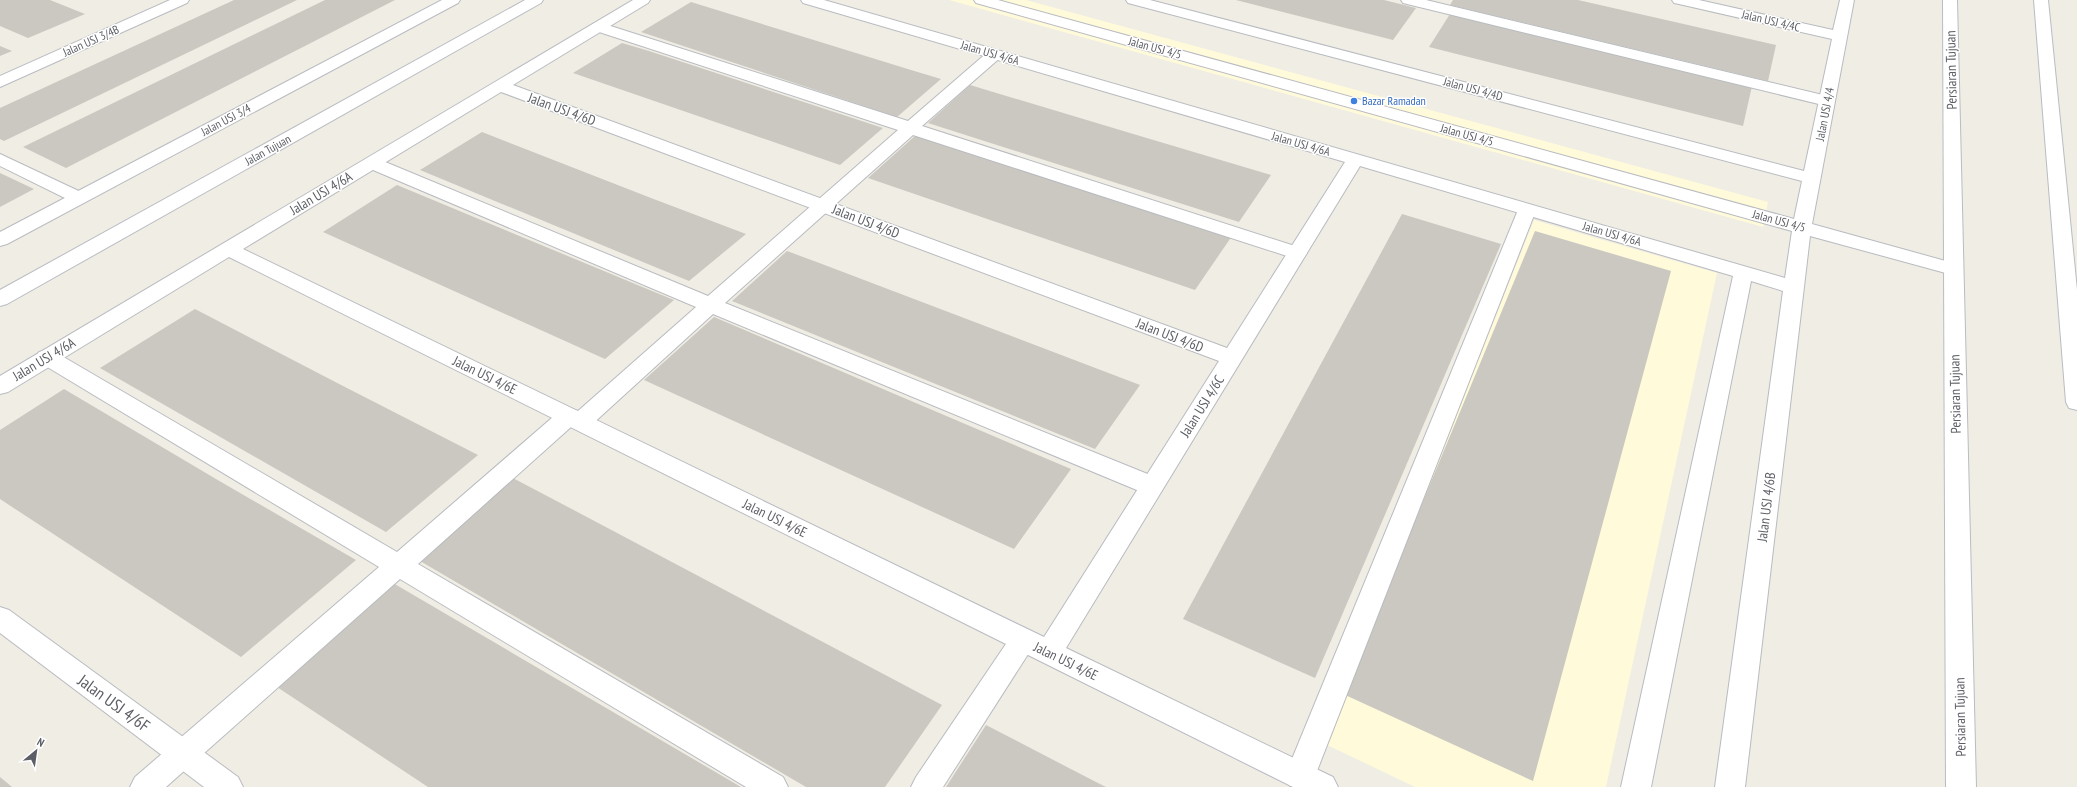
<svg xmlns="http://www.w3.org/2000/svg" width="2077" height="787" font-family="'PT Sans Narrow',sans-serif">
<rect width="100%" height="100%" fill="#efede4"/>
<g fill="#fffad9">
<polygon points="949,0 1026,0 1768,202 1763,227"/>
<polygon points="1534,220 1717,273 1606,787 1415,787 1325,744"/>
</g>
<g fill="#cac8c0">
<polygon points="0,0 50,0 85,14 28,38 0,26"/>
<polygon points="234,0 297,0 4,141 0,139 0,108"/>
<polygon points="325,0 395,0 66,168 23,147"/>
<polygon points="1236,0 1384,0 1416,8 1393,40"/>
<polygon points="1453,0 1578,0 1776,45 1768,81 1450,5"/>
<polygon points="691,2 911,70 941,79 897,117 641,32"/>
<polygon points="1450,14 1752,86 1743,126 1429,47"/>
<polygon points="622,43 649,51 883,128 840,165 573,73"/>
<polygon points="0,46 12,51 0,56"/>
<polygon points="970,85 1130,133 1271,175 1239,222 928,123"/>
<polygon points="482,132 651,198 746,234 689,281 420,170"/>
<polygon points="916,135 1232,236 1195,290 868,178"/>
<polygon points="0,173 34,189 0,207"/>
<polygon points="397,185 640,286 674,300 605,359 323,232"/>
<polygon points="1402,214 1501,244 1315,678 1183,619"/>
<polygon points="1535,231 1671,271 1533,781 1343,694"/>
<polygon points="787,251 822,264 1140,385 1095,449 732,301"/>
<polygon points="195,309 343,386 478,455 386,532 100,368"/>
<polygon points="714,317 1026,450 1071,469 1014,549 644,380"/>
<polygon points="64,389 216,479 356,560 241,657 0,499 0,430"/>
<polygon points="509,476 585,516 942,705 885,787 806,787 415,558"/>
<polygon points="393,583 555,678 741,787 428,787 277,687"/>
<polygon points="986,725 1094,781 1106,787 946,787"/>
<polygon points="0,777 12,787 0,787"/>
</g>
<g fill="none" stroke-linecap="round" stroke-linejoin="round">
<defs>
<g id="lane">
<polygon points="1401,0 1426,0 1827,96 1833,97 1835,101 1833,105 1827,106 1403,3"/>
<polygon points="598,22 908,121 989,51 1001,51 1003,54 1001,57 922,126 1304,249 1307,253 1304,257 1297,259 1290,257 913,135 725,303 1160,479 1164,486 1160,493 1152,495 1144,493 713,314 588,428 580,430 571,427 418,564 783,777 788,787 746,787 400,579 166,787 130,787 135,777 379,567 39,362 36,357 39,352 47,350 55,352 397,552 561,410 569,408 578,411 696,307 366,167 363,163 366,159 372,158 378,159 708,296 898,130 593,30 590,27 593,24"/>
<polygon points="0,154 85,194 88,198 85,202 79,204 73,202 0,166"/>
<polygon points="1527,204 1534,206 1536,210 1315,776 1310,786 1290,786 1285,776 1518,210 1520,206"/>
<polygon points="1023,628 1032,632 1036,640 1032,648 943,787 911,787 916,777 1014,632"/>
</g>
<g id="street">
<polygon points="170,0 189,0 187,3 0,87 0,76"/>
<polygon points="442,0 460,0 458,3 7,244 0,246 0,232"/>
<path d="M633,0H650L648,3L513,85L1227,348L1345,162L803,3L801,0H824L1785,278L1792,231L976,3L974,0H998L1794,219L1802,181L1128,3L1126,0H1150L1804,171L1832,39L1679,4L1674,3L1672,0H1699L1833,30L1840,0H1854L1812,224L1960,265L1963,269L1960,273L1953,275L1810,236L1745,787H1715L1783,291L1751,281L1651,787H1621L1733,276L1360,166L1066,648L1333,777L1338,787H1293L229,257L8,392L0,394V376ZM501,92L1219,361L1044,637L243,249Z"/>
<polygon points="0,607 9,610 238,777 243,787 204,787 0,633"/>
</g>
<g id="secondary">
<polygon points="525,0 543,0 541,3 7,304 0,306 0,290"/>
<polygon points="1943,0 1957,0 1976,787 1946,787"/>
<polygon points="2034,0 2048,0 2077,290 2077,410 2069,408 2066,402"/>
</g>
</defs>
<use href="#lane" stroke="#b9bbc0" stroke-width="2"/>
<use href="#street" stroke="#b9bbc0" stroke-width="2"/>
<use href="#secondary" stroke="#b9bcc2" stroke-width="2"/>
<use href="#lane" fill="#fff" fill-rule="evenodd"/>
<use href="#street" fill="#fff" fill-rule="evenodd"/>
<use href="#secondary" fill="#fff" fill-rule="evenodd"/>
</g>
<circle fill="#3f7fe0" stroke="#fff" stroke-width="1.5" cx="1354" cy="101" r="4"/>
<g text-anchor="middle" stroke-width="3" stroke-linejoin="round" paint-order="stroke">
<g font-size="12" fill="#5c5f65" stroke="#fff">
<text transform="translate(1771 21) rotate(13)" y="4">Jalan USJ 4/4C</text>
<text transform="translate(91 41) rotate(-24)" y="4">Jalan USJ 3/4B</text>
<text transform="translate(1155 48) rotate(15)" y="4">Jalan USJ 4/5</text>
<text transform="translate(990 53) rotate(16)" y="4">Jalan USJ 4/6A</text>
<text transform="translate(1473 89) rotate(15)" y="4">Jalan USJ 4/4D</text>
<text transform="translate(1825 114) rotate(-79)" y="4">Jalan USJ 4/4</text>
<text transform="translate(226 120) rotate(-28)" y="4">Jalan USJ 3/4</text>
<text transform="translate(1467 135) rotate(15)" y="4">Jalan USJ 4/5</text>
<text transform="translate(1301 144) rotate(16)" y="4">Jalan USJ 4/6A</text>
<text transform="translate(268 150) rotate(-29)" y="4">Jalan Tujuan</text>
<text transform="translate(1779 221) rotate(15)" y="4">Jalan USJ 4/5</text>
<text transform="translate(1612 234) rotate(16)" y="4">Jalan USJ 4/6A</text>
</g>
<g font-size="12" fill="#366cbe" stroke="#fff" text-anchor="start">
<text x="1362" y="105">Bazar Ramadan</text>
</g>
<g font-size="14" fill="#5c5f65" stroke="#fff">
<text transform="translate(1951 70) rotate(-91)" y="5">Persiaran Tujuan</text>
<text transform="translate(562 109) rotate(20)" y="5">Jalan USJ 4/6D</text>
<text transform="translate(321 193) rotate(-31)" y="5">Jalan USJ 4/6A</text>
<text transform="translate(866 221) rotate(21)" y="5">Jalan USJ 4/6D</text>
<text transform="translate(1170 335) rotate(21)" y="5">Jalan USJ 4/6D</text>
<text transform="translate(44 359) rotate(-31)" y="5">Jalan USJ 4/6A</text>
<text transform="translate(485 375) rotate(26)" y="5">Jalan USJ 4/6E</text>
<text transform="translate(1955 394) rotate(-91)" y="5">Persiaran Tujuan</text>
<text transform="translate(1202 406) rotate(-58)" y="5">Jalan USJ 4/6C</text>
<text transform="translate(1766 507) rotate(-83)" y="5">Jalan USJ 4/6B</text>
<text transform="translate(775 518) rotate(26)" y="5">Jalan USJ 4/6E</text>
<text transform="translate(1066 661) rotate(26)" y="5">Jalan USJ 4/6E</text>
<text transform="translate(1960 717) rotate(-91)" y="5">Persiaran Tujuan</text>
</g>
<g font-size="17" fill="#5c5f65" stroke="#fff">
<text transform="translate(114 703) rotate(36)" y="6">Jalan USJ 4/6F</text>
</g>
</g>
<g transform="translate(36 751) rotate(29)" stroke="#ffffff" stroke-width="3" paint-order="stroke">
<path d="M0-3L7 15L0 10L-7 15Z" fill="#5c5f65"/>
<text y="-6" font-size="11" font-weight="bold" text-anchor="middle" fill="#5c5f65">N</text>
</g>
</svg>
